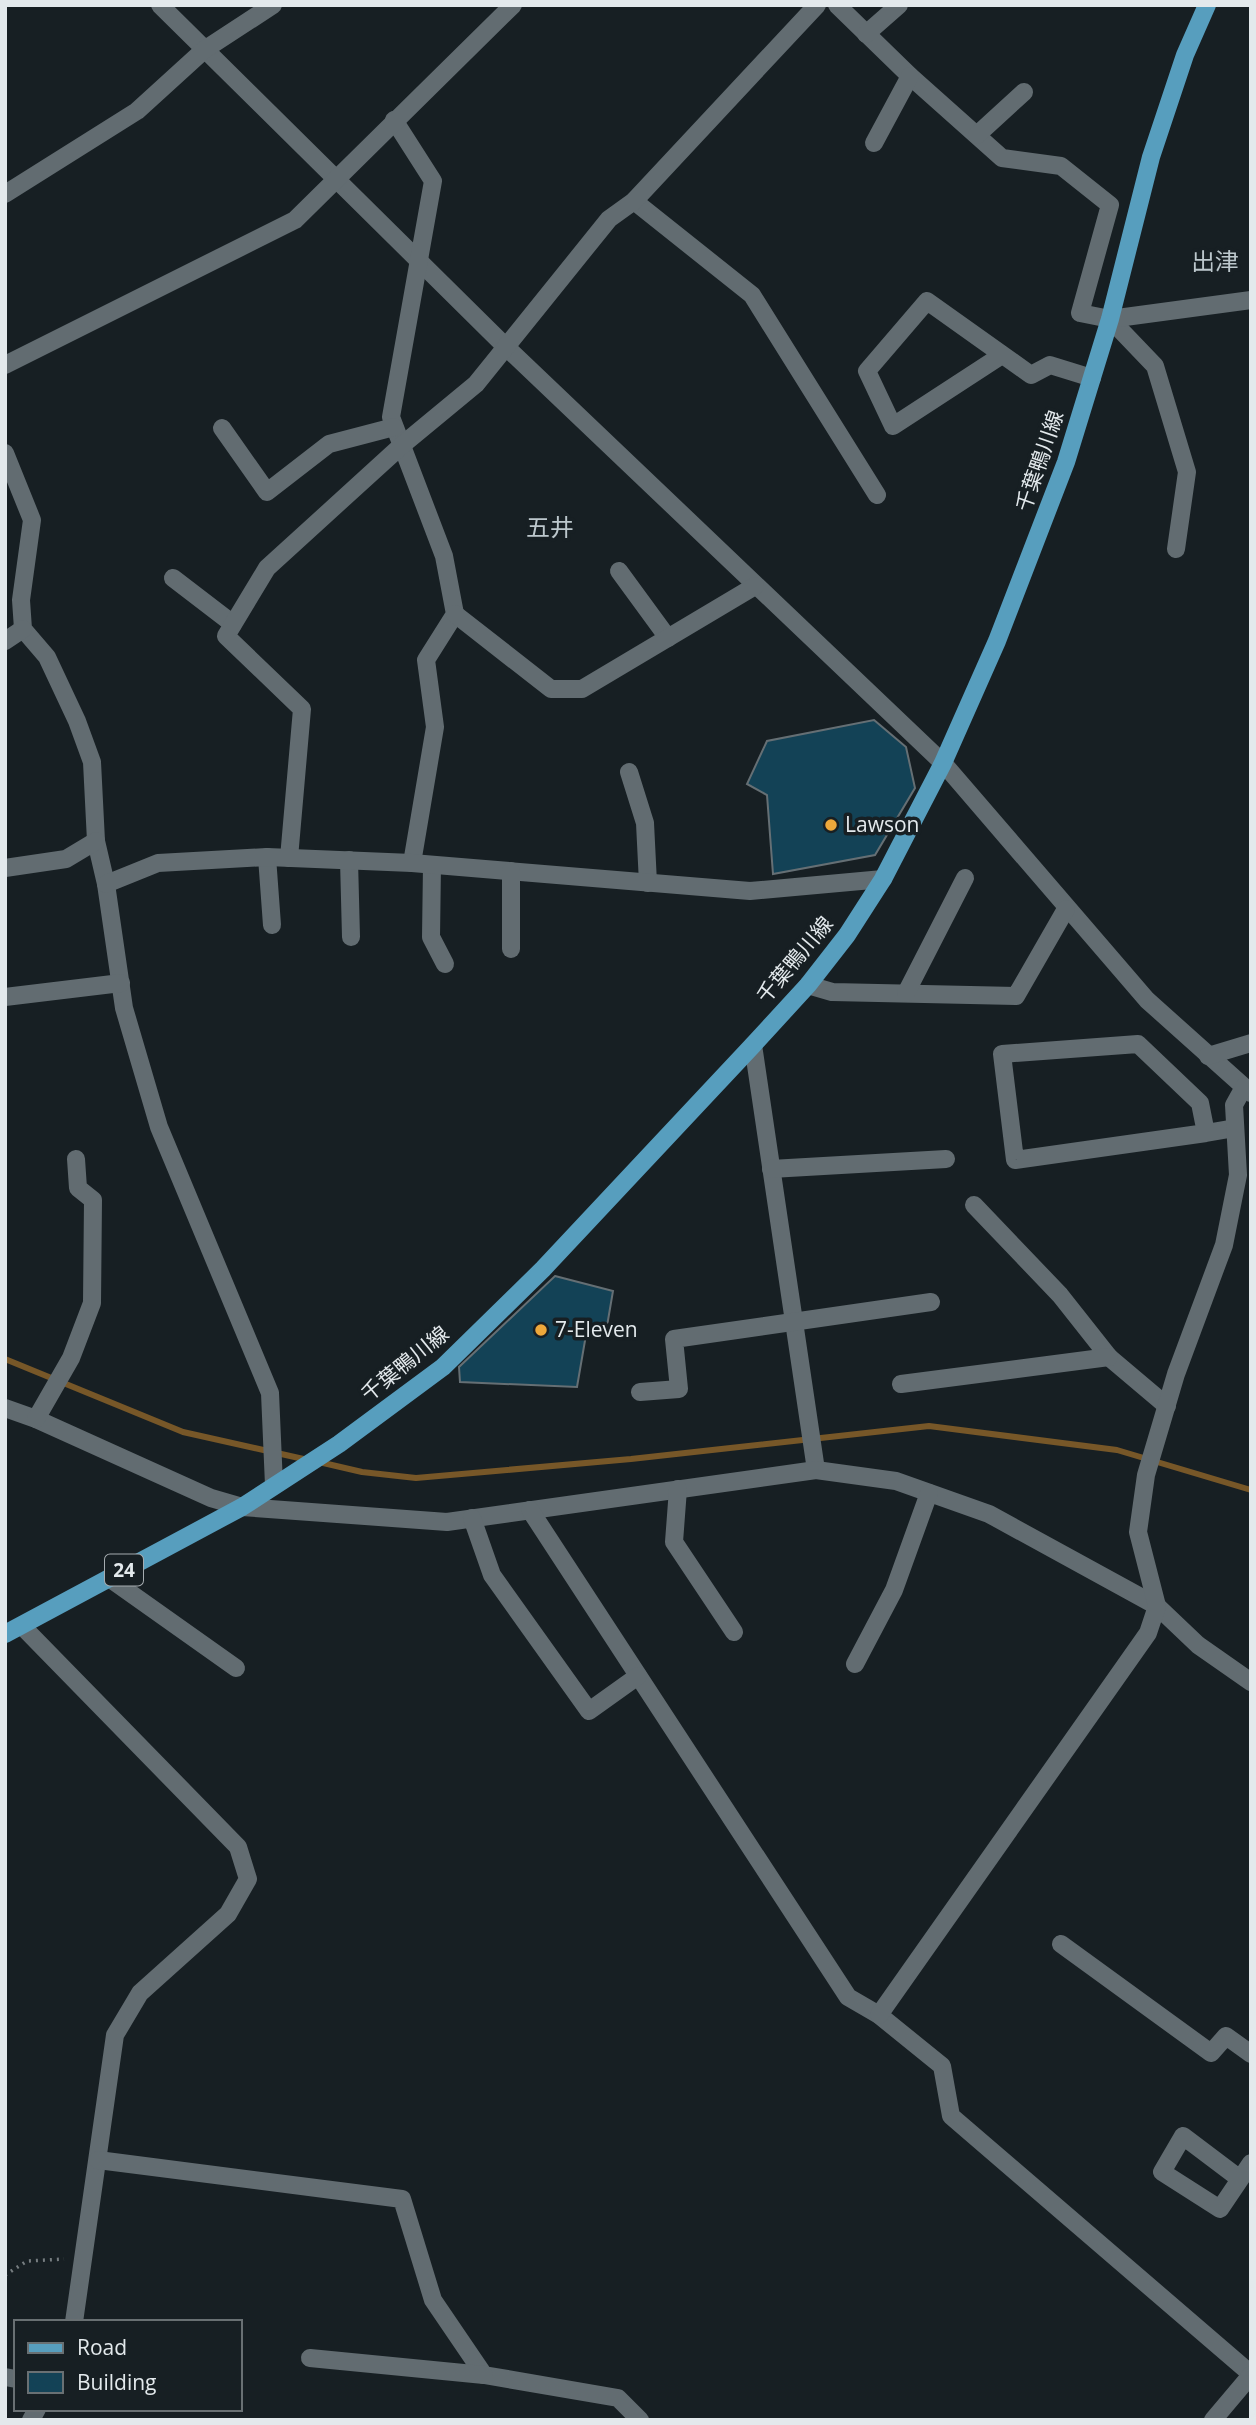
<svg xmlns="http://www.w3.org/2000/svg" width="1256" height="2425" font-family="'Open Sans','Noto Sans JP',sans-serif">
<rect width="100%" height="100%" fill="#171f23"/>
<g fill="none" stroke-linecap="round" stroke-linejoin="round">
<g stroke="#775728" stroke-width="6">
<polyline points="5,1359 183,1432 308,1460"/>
<polyline points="319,1462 362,1472 416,1478 631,1459 929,1426 1117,1450 1251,1490"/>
</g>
</g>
<g fill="#134256" stroke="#656f74" stroke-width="2">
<polygon points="874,720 906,747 915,788 875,855 773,874 767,795 747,784 767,741"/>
<polygon points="555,1276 613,1291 606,1332 587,1329 577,1387 460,1382 459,1367"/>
</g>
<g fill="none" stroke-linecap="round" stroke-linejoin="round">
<polyline stroke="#767d80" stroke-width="3.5" stroke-dasharray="2 5" stroke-linecap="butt" points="5,2275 27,2261 64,2259"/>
<g stroke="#626c71" stroke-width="18">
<polyline points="160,5 505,346 943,763 1147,1000 1251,1093"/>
<polyline points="837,5 910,76 1002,158 1061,166 1110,205 1080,313 1110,319 1155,366 1187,472 1176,549"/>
<polyline points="866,34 899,5"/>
<polyline points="394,120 433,181 391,417 444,556 455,614 426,660 435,727 412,863"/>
<polyline points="977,135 1024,92"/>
<polyline points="874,143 910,76"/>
<polyline points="5,194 137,111 204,50 273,5"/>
<polyline points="634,201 752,295 877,495"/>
<polyline points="1110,319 1251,300"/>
<polyline points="1002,355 893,426 867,371 927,301 1031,375 1050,365 1092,378"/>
<polyline points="5,365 295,220 513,5"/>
<polyline points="222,428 267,492 329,444 394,427"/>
<polyline points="5,453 32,520 21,600 23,629 47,657 77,721 92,762 96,841 106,884 124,1008 159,1127 270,1393 274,1485"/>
<polyline points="619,571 668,638"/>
<polyline points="173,578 233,624"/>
<polyline points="455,614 551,689 582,689 755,586"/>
<polyline points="5,641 23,629"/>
<polyline points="629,772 645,823 648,883"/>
<polyline points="267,857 272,925"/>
<polyline points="289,858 302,709 226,636 267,568 401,446 476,384 609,219 634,201 817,5"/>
<polyline points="349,860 351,937"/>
<polyline points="432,865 431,937 445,964"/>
<polyline points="5,868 66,859 96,841"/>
<polyline points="106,884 158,863 267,857 412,863 750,891 883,879"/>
<polyline points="511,949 511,871"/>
<polyline points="808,985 832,992 1016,996 1066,909"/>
<polyline points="906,993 965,878"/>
<polyline points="5,997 121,983"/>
<polyline points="753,1045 816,1470"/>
<polyline points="1208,1056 1251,1043"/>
<polyline points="1206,1133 1200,1103 1138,1044 1002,1054 1015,1160 1206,1133 1235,1128"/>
<polyline points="771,1169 946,1159"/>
<polyline points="974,1205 1060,1295 1109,1357 1167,1406"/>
<polyline points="901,1384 1109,1357"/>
<polyline points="640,1392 679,1389 674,1339 931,1302"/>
<polyline points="5,1408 36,1419 211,1498 242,1507 447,1522 816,1470 896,1481 989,1514 1157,1606 1198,1645 1251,1682"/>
<polyline points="36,1419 71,1358 92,1303 93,1200 78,1188 76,1159"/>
<polyline points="678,1489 674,1542 734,1632"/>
<polyline points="530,1510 848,1997 879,2015 942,2066 951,2116 1251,2374"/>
<polyline points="472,1518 492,1575 589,1711 638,1676"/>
<polyline points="109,1578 236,1668"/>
<polyline points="23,1627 238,1847 248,1879 228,1914 140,1993 115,2035 74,2322"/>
<polyline points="855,1664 894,1590 929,1493"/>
<polyline points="1061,1944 1211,2053 1226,2036 1251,2054"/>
<polyline points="879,2015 1148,1633 1157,1606 1138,1532 1146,1475 1176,1374 1224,1245 1238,1175 1234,1105 1244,1087"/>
<polyline points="98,2160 402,2199 433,2300 484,2375 618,2398 640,2420"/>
<polyline points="1240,2179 1183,2136 1162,2172 1220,2209 1251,2163"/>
<polyline points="310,2358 484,2375"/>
<polyline points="5,2377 16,2379"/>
<polyline points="31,2420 37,2409"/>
<polyline points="1213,2420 1251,2375"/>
</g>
<polyline stroke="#579ebe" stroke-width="18" points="5,1634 242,1507 339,1444 443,1367 543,1269 753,1045 808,985 847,935 883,879 943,763 997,641 1066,462 1110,319 1151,157 1185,55 1207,5"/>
</g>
<g fill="#eda83b" stroke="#171f23" stroke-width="2.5">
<circle cx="831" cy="825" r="7"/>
<circle cx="541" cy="1330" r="7"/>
</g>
<g text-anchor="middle" stroke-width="7" stroke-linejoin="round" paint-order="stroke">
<rect fill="#171f23" stroke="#a6acb0" stroke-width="2" x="105" y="1554.5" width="38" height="31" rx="5"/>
<g font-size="19" font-weight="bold" fill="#e3e9ec">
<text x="124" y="1577">24</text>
</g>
<g font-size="21" fill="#e3e9ec" stroke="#171f23">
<text transform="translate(1040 461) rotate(-71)" y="7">千葉鴨川線</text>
<text transform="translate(795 960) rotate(-50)" y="7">千葉鴨川線</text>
<text transform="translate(405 1364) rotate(-39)" y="7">千葉鴨川線</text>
</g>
<g font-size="21" fill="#e3e9ec" stroke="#171f23" text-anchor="start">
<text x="845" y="832">Lawson</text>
<text x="555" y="1337">7-Eleven</text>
</g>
<g font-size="24" fill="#bcc7cc" stroke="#171f23">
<text x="1215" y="270">出津</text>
<text x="550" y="536">五井</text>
</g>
</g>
<rect width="1256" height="2425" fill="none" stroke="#e3e9ec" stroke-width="14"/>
<rect x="14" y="2320" width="228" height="91" fill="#171f23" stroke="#697073" stroke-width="2"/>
<rect x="28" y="2343" width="35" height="10" fill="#579ebe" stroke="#697073" stroke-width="2"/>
<text x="77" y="2355" font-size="21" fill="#e3e9ec">Road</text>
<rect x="28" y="2372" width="35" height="21" fill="#134256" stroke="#697073" stroke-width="2"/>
<text x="77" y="2390" font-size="21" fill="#e3e9ec">Building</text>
</svg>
